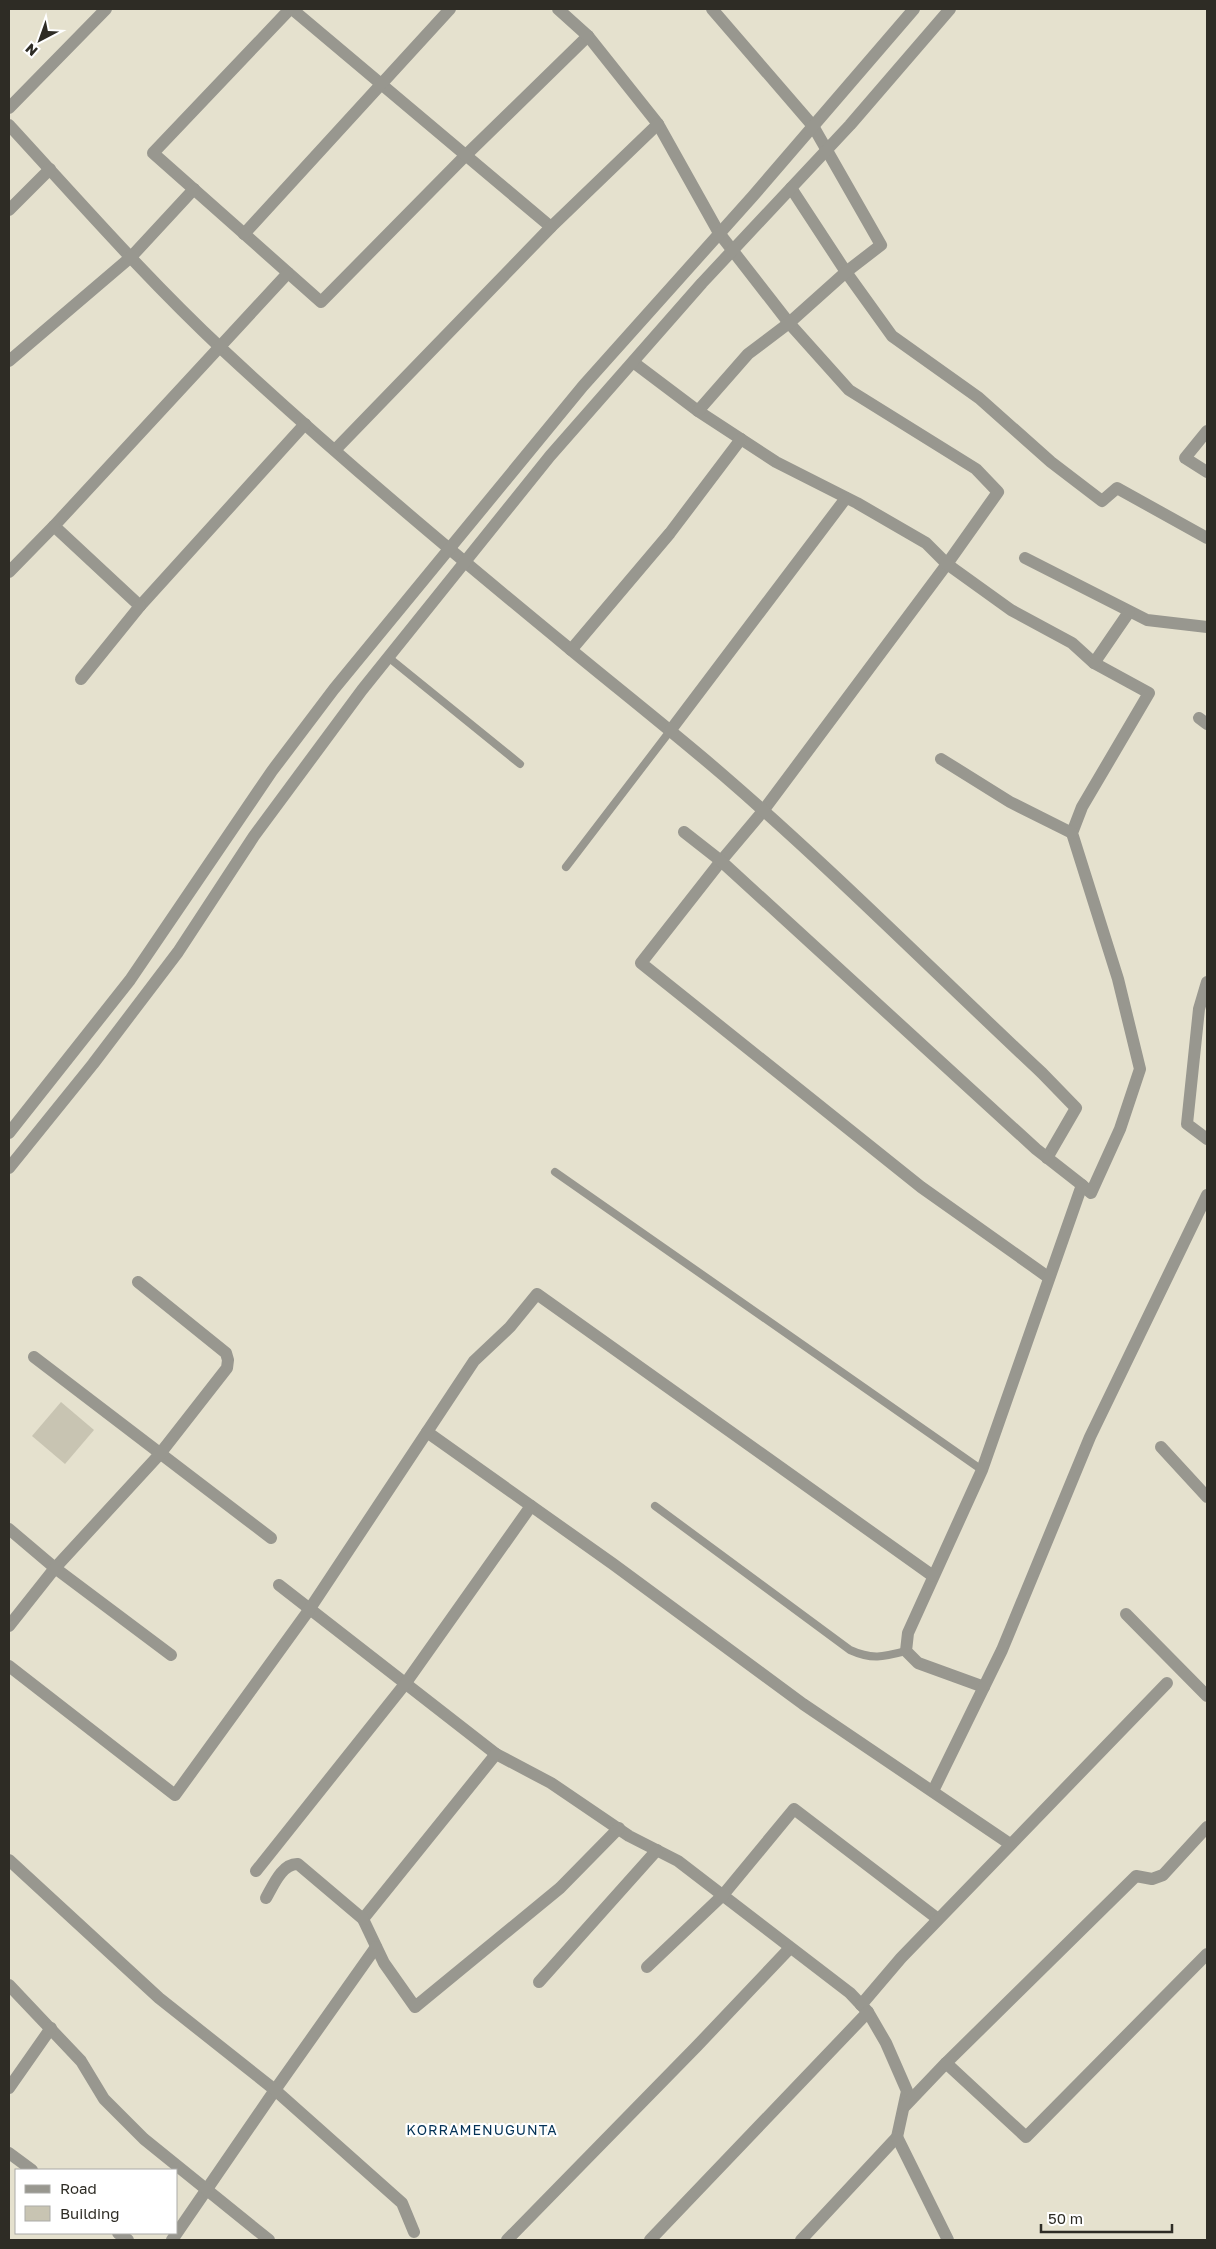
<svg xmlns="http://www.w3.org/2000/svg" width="1216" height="2249" font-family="'Golos Text',sans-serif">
<rect width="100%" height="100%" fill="#e5e1ce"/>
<polygon fill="#c8c4b2" points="61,1402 94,1430 65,1464 32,1436"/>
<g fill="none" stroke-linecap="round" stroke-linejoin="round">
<g stroke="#98978f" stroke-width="8">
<polyline points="388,657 520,764"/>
<polyline points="566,867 670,731"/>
<polyline points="555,1172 982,1470"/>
<path d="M655,1506L850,1650C872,1660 883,1657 906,1651"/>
</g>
<g stroke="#98978f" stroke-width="12">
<polyline points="290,9 153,153 321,302 466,155 588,36"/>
<polyline points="292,9 551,227"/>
<polyline points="558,9 588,36 658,124 719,233 789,323 849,390 976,469 998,492 947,564 763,811 721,861 641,963 921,1187 1048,1277"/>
<polyline points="9,108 106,9"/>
<path d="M9,125C79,201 147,279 223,350C335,454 452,552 570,649C621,691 673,732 723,775C833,870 936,974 1042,1073L1076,1108L1047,1158"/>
<polyline points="791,188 846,272 892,336 979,398 1051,462 1102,501 1117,488 1207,538"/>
<polyline points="9,210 50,169"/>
<polyline points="244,234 450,9"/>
<polyline points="288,273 54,526 140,606 305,424"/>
<polyline points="9,361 131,257 194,189"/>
<polyline points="633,362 698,411 776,462 857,503 926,543 947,564 1011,610 1072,643 1094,663 1149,693 1082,807 1072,833 1118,979 1140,1069 1120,1129 1091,1193 1082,1185"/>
<polyline points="698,411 748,354 789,323 846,272 881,245 813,126 712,9"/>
<polyline points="1207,431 1185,458 1207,472"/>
<polyline points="335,450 551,227 658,124"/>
<polyline points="1025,558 1147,620 1207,627"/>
<polyline points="9,572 54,526"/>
<polyline points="571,650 670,533 741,439"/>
<polyline points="1094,663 1129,612"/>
<polyline points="81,679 140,606"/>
<polyline points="1199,718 1207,724"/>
<polyline points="670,731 846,498"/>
<polyline points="941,759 1010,802 1072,833"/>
<polyline points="684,832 721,861 1036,1149 1082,1185 982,1470 908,1633 906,1651 918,1663 984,1687"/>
<polyline points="1207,982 1199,1009 1187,1124 1207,1139"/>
<polyline points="34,1357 271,1538"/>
<polyline points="427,1432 613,1564 803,1704 1010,1844"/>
<polyline points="1161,1447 1207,1497"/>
<polyline points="9,1529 55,1568 171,1655"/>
<polyline points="279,1585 496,1754 551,1783 629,1836 678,1861 850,1993 868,2012 886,2043 907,2091 897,2137 801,2240"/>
<polyline points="1126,1614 1207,1696"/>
<polyline points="9,1626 55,1568 159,1455 227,1368 228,1360 226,1353 138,1282"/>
<polyline points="9,1666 175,1795 309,1610 474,1361 510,1327 537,1294 933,1576"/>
<polyline points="496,1754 363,1919 384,1963 415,2007 560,1888 619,1828"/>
<polyline points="933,1791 1002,1650 1090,1437 1207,1195"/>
<polyline points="9,1860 159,1998 275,2090 172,2240"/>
<polyline points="256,1871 405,1684 531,1506"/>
<path d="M266,1898C273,1886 282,1863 298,1864L363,1919"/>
<polyline points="376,1947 275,2090 402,2203 414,2232"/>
<polyline points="647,1967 723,1895 794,1809 938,1919"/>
<polyline points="539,1982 657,1850"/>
<polyline points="9,1985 81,2061 104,2099 144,2139 269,2240"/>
<polyline points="861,2005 901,1958 1167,1683"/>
<polyline points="946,2063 1136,1876 1152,1879 1163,1875 1207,1827"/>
<polyline points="9,2088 51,2028"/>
<polyline points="905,2106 946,2063 1026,2137 1207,1954"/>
<polyline points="897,2137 948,2240"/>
<polyline points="9,2153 32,2170"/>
<polyline points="118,2233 128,2240"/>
<polyline points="507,2240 697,2046 790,1948"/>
<polyline points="650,2240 868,2012"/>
</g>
<g stroke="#98978f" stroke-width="12">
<polyline points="9,1133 130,980 272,771 334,689 583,386 753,196 914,9"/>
<polyline points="9,1168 93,1064 178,952 254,836 362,690 550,456 702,283 850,125 950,9"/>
</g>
</g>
<g text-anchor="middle" stroke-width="4.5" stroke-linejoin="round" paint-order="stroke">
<g font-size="14" letter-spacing="1" fill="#043357" stroke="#fff">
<text x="482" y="2135">KORRAMENUGUNTA</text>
</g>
</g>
<rect width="1216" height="2249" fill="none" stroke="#2e2c25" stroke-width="20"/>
<rect x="15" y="2169" width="162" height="65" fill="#ffffff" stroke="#ababa8"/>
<rect x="25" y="2185" width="25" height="8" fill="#98978f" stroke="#ababa8"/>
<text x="60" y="2194" font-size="15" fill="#2e2c25">Road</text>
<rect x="25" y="2206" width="25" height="15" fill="#c8c4b2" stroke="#ababa8"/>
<text x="60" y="2219" font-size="15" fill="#2e2c25">Building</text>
<g transform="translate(40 40) rotate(221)" stroke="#ffffff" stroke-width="4" paint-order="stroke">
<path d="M0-4L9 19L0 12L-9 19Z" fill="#2e2c25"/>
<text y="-8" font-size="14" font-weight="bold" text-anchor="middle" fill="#2e2c25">N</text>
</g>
<path d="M1041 2224v8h131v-8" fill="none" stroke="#2e2c25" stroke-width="2.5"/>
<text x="1048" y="2224" font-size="15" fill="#2e2c25" stroke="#ffffff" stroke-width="4" paint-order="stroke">50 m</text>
</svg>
